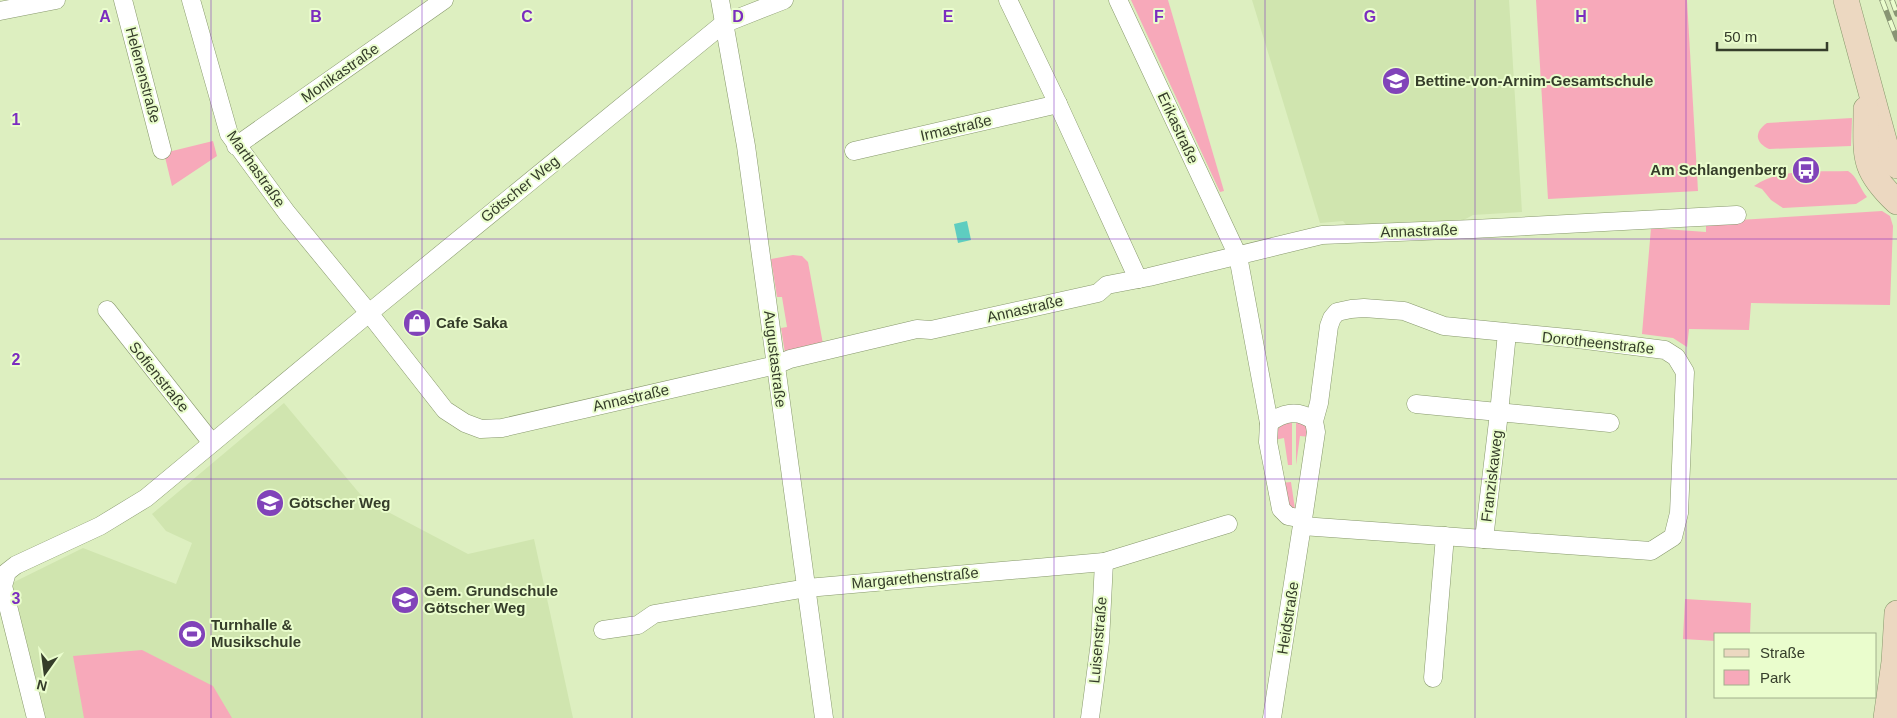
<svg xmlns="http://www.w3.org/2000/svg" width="1897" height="718" font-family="Arial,sans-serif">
<rect width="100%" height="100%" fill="#ddefc0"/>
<g fill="#d0e5af">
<polygon points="1252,0 1509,0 1522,212 1473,215 1460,222 1348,227 1343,221 1320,223"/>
<polygon points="284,403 360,494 390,513 468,554 534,539 573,718 42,718 10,584 83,548 176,584 192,543 166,531 152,514"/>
</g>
<g fill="#f7a9ba">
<polygon points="1131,0 1168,0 1224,191 1220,192"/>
<polygon points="1536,0 1687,0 1698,191 1548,199"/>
<path d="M1852,118L1851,146L1769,149C1755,143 1754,132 1767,123Z"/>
<polygon points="213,141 217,156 172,186 164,153"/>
<path d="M1848,171C1857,176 1860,189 1867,197L1856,204L1783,208L1771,200L1762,189L1754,186C1779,168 1818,172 1848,171Z"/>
<polygon points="1882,211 1890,216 1893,226 1890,305 1751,303 1749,330 1689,329 1687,347 1673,338 1642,334 1651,228 1706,232 1706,222"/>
<polygon points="793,255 802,256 808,262 823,344 785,353 781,328 787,327 782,297 777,297 771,259"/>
<path d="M1292,420V465H1288L1284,438L1274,440C1276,428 1281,424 1292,420Z"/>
<polygon points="1296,420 1307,427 1311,437 1300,436 1296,465"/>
<polygon points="1291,482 1295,509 1290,508 1281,483"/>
<polygon points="1685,599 1751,603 1750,634 1716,634 1716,641 1683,639"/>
<polygon points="142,650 213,686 232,718 84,718 73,656"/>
</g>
<polygon fill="#5ecdc0" points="967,221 971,240 958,243 954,224"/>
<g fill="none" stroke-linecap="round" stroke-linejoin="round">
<defs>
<g id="minor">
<polyline points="123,0 162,150"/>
<polyline points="191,0 229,134 287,213 369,313 445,410 465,423 481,429 502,428 776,365 790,359 917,329 931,330 1098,293 1107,285 1149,277 1322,235 1473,229 1737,215"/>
<polyline points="720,0 746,146 824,718"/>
<polyline points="1008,0 1058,104 1138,279"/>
<polyline points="1118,0 1238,256 1269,423 1268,442 1281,509 1288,516 1303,519 1272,718"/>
<polyline points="0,11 56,0"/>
<polyline points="236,146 444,0"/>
<polyline points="854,151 1058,104"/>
<polyline points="107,310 212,443"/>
<polyline points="1416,404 1610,423"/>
<path d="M1269,423C1284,412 1298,409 1314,421L1316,432L1303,519"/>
<polyline points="1302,526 1651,551 1673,537 1679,513 1685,372 1676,357 1665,350 1578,339 1444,326 1404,311 1364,308 1351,309 1337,312 1332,318 1329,326 1319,403 1314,421"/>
<polyline points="1484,539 1499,413 1507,333"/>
<polyline points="603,630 638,625 654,614 807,588 1104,562 1228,524"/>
<polyline points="1433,678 1445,536"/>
<polyline points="36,718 3,586 7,572 16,565 100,526 146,498 369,313 723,24 784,0"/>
<polyline points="1090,718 1100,642 1104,562"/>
</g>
<g id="secondary">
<polyline points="1846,0 1887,151 1892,162 1897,166"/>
<path d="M1866,109C1866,156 1861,168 1897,202"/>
<polyline points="1886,718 1894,662 1897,613"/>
</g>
</defs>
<use href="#minor" stroke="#87986c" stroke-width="19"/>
<use href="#secondary" stroke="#87986c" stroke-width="26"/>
<use href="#minor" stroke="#fff" stroke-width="18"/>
<use href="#secondary" stroke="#ecd8c1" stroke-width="25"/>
<defs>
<g id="rail">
<polyline points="1882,0 1897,39"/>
<polyline points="1892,0 1897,14"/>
</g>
</defs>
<use href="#rail" stroke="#889474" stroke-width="5.5"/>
<use href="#rail" stroke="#eafdcd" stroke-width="4" stroke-dasharray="11" stroke-linecap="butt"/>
</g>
<path fill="none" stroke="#7b2cbf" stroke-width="1" stroke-opacity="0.55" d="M211,0V718M422,0V718M632,0V718M843,0V718M1054,0V718M1265,0V718M1475,0V718M1686,0V718M0,239H1897M0,479H1897"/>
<defs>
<symbol id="school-disc" viewBox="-11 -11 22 22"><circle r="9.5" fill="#8143b9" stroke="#eafdcd"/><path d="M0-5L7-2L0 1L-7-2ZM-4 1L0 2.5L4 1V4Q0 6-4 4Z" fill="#fff"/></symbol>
<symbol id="bus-disc" viewBox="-11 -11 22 22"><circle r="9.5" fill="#8143b9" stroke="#eafdcd"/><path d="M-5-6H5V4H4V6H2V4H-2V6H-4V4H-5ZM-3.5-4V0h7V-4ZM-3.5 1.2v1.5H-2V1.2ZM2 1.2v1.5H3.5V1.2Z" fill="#fff"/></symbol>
<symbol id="shop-disc" viewBox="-11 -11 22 22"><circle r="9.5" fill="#8143b9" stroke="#eafdcd"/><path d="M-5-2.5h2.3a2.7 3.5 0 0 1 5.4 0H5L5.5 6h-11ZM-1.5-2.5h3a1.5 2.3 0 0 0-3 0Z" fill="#fff"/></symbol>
<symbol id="stadium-disc" viewBox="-11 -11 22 22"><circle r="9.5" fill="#8143b9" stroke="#eafdcd"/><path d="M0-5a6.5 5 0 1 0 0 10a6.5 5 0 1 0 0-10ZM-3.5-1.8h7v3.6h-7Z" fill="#fff"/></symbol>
</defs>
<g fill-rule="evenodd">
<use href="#school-disc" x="1380" y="65" width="32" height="32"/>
<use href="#bus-disc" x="1790" y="154" width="32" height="32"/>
<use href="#shop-disc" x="401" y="307" width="32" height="32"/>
<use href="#school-disc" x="254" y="487" width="32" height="32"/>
<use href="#school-disc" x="389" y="584" width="32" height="32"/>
<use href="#stadium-disc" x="176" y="618" width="32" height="32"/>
</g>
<g text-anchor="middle" stroke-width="4" stroke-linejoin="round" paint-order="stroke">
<g font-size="15" fill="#353d2a" stroke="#eafdcd">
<text transform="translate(340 73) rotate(-35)" y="5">Monikastraße</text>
<text transform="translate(143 75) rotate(75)" y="5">Helenenstraße</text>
<text transform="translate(956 128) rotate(-13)" y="5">Irmastraße</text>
<text transform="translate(1178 128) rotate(65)" y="5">Erikastraße</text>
<text transform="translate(256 169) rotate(55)" y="5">Marthastraße</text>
<text transform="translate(520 189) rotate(-39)" y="5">Götscher Weg</text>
<text transform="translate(1419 231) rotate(-2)" y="5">Annastraße</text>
<text transform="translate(1025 309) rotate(-13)" y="5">Annastraße</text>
<text transform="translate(1598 343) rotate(6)" y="5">Dorotheenstraße</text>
<text transform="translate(775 359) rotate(83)" y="5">Augustastraße</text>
<text transform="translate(159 377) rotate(51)" y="5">Sofienstraße</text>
<text transform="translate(631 398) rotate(-13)" y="5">Annastraße</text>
<text transform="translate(1492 476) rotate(-83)" y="5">Franziskaweg</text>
<text transform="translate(915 578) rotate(-5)" y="5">Margarethenstraße</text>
<text transform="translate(1288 618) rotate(-81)" y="5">Heidstraße</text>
<text transform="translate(1098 640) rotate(-85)" y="5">Luisenstraße</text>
</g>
<g font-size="15" font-weight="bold" fill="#353d2a" stroke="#eafdcd" text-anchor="start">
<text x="1415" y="86">Bettine-von-Arnim-Gesamtschule</text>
<text x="1787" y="175" text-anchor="end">Am Schlangenberg</text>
<text x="436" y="328">Cafe Saka</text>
<text x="289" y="508">Götscher Weg</text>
<text x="424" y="596">Gem. Grundschule<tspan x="424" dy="17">Götscher Weg</tspan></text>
<text x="211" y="630">Turnhalle &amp;<tspan x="211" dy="17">Musikschule</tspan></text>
</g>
</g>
<g font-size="16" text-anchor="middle" font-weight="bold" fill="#7b2cbf" stroke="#eafdcd" stroke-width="4" stroke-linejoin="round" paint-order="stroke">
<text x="105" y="22">A</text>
<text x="316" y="22">B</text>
<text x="527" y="22">C</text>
<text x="738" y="22">D</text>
<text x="948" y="22">E</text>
<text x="1159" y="22">F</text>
<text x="1370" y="22">G</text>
<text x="1581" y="22">H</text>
<text x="16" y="125">1</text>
<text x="16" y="365">2</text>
<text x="16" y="604">3</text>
</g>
<rect x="1714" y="633" width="162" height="65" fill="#eafdcd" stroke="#a2b08c"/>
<rect x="1724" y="649" width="25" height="8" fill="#ecd8c1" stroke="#a2b08c"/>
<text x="1760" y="658" font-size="15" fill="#353d2a">Straße</text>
<rect x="1724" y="670" width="25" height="15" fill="#f7a9ba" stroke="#a2b08c"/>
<text x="1760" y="683" font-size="15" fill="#353d2a">Park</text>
<g transform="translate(45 673) rotate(194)" stroke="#eafdcd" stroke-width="4" paint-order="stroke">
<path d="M0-4L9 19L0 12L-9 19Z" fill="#353d2a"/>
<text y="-8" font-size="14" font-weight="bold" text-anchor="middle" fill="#353d2a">N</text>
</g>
<path d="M1717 42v8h110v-8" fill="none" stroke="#353d2a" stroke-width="2.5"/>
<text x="1724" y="42" font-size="15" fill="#353d2a" stroke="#eafdcd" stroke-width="4" paint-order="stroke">50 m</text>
</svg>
